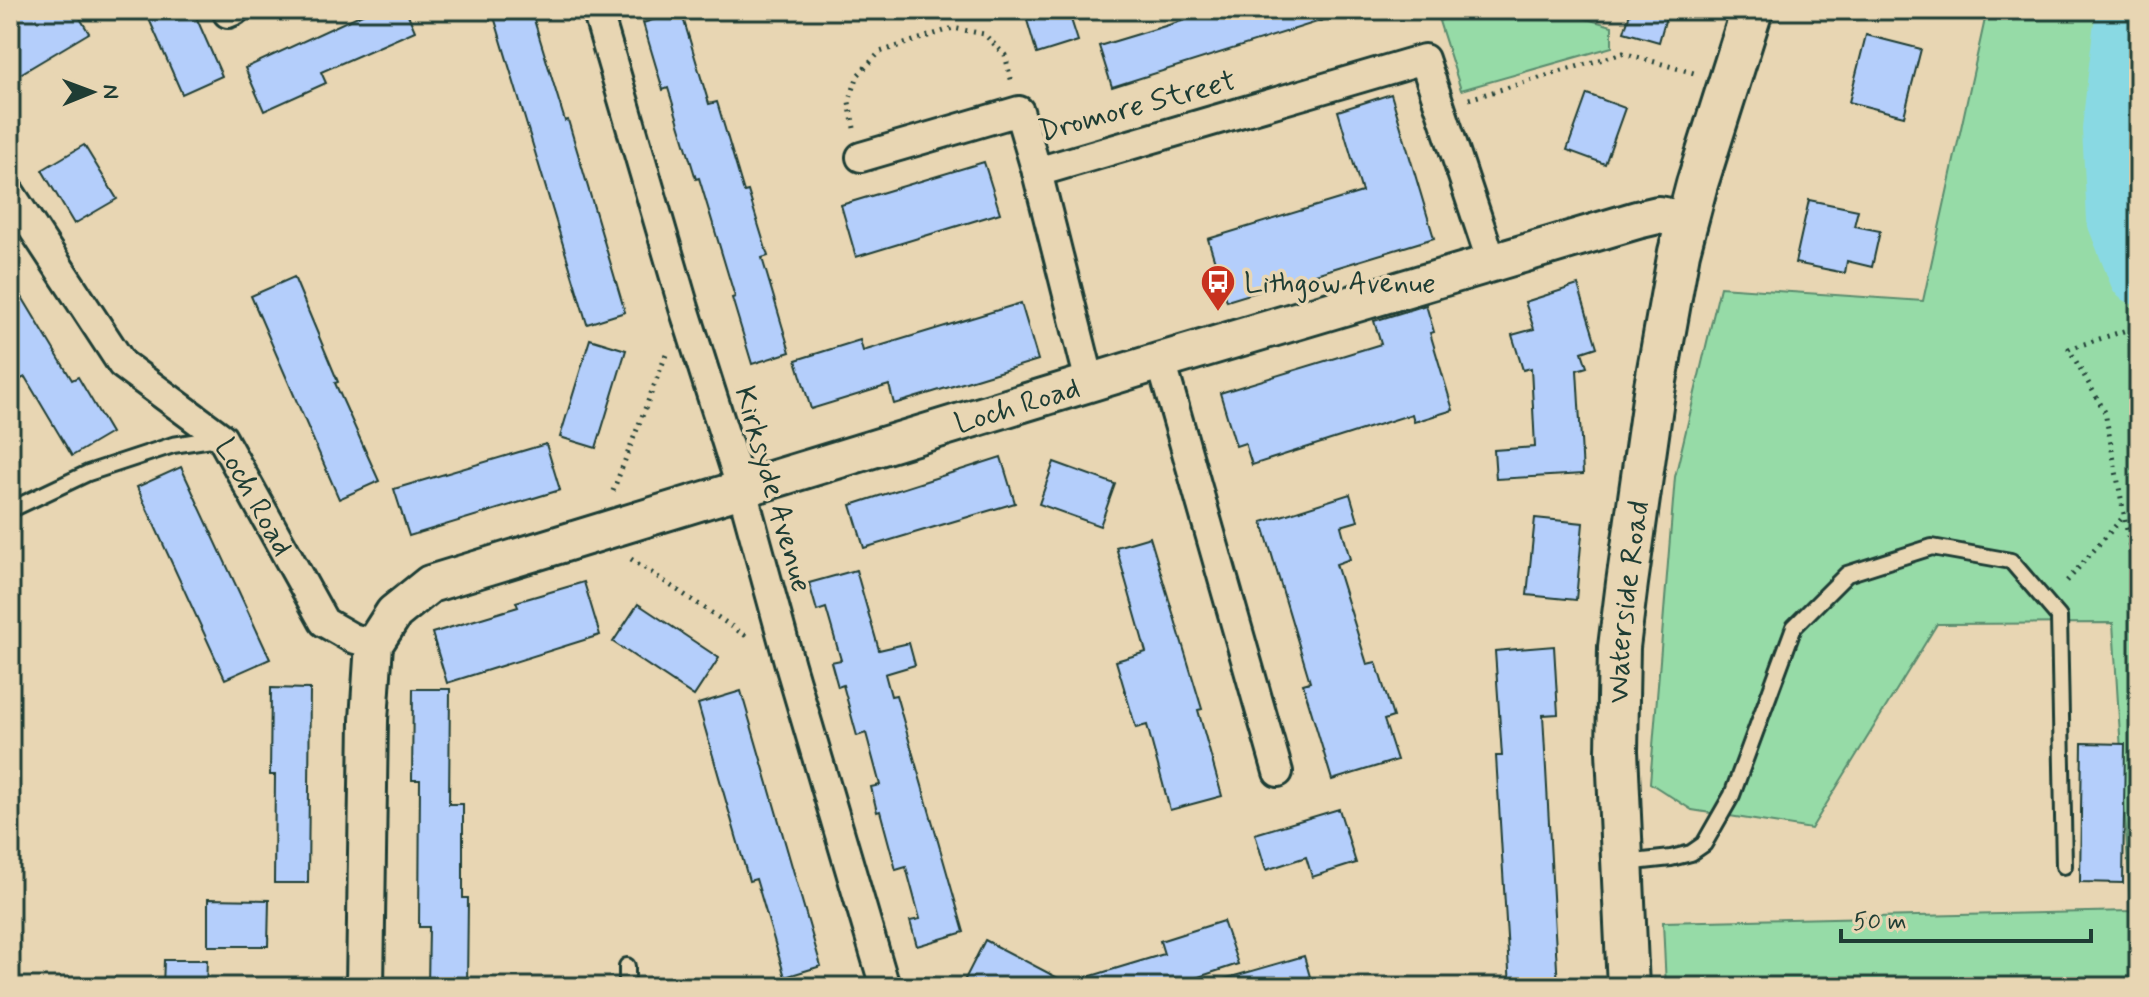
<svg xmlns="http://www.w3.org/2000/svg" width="2149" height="997" font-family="Mynerve,sans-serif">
<rect width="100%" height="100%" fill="#e8d6b3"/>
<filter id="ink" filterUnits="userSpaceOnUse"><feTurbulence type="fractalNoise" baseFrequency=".0125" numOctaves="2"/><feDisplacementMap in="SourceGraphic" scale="16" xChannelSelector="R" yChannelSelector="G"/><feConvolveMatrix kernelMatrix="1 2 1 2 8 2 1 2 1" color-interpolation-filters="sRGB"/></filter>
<g filter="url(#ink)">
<g fill="#96dba7" stroke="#5a8c6e" stroke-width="2">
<polygon points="1469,10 1573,10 1572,15 1612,26 1612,47 1461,90 1439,21"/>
<polygon points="1987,10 2139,10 2139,987 1666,987 1663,922 2131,911 2113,623 1937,624 1811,829 1692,810 1650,783 1675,477 1720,287 1923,301"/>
</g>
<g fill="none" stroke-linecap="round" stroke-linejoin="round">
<polyline stroke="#89d9e3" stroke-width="60" points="2133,10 2123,31 2112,129 2117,219 2139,275"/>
</g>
<g fill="#b4cefb" stroke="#1f3d34" stroke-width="2">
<polygon points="29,10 75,10 89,33 10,80 10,21"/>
<polygon points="145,10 193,10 222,76 182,94"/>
<polygon points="371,10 406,10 415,31 321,72 326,83 264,111 245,68"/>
<polygon points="492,10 531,10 565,121 568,120 625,312 587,324"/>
<polygon points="1024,10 1068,10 1078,41 1037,54"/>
<polygon points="1208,10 1335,10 1336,16 1112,87 1099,46 1185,20 1184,17"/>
<polygon points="1631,10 1668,10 1659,42 1624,32"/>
<polygon points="681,11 709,104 717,102 744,192 748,191 768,256 762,258 790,352 752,364 732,298 735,297 699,178 696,179 668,88 663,90 643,23"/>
<polygon points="1866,35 1921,49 1904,116 1849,102"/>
<polygon points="1391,94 1434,238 1227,301 1208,239 1362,192 1338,111"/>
<polygon points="1587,94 1625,108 1605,164 1567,150"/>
<polygon points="84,145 117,199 74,224 42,170"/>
<polygon points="984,162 1000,213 856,257 841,205"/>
<polygon points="1809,200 1858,210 1854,226 1880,231 1872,267 1847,261 1845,273 1795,263"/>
<polygon points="10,277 72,380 78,377 111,433 72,456 25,377 19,380 10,365"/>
<polygon points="294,277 338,382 335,383 379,481 339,499 251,296"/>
<polygon points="1578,285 1597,347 1582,352 1587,367 1577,370 1583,474 1496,479 1494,450 1535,447 1531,368 1523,370 1512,335 1534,329 1525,302"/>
<polygon points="1021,303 1038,360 894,404 889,385 811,409 796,360 860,340 863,351"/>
<polygon points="1426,305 1434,332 1430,333 1453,410 1414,422 1412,414 1252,465 1245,443 1236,446 1220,393 1381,344 1374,321"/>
<polygon points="590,339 626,350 596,448 560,437"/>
<polygon points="546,444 560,490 409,536 394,489"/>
<polygon points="1001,457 1015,503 864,548 851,505"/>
<polygon points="1054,462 1115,484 1100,526 1039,504"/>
<polygon points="181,467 270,659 225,679 137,487"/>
<polygon points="1350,494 1358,521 1341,526 1350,559 1336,564 1367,664 1376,662 1393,717 1384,720 1397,760 1332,780 1303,684 1310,682 1262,522"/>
<polygon points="1535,518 1583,523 1576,600 1527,595"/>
<polygon points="1150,537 1202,709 1198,710 1222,796 1170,810 1147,725 1136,728 1116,661 1146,652 1116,547"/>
<polygon points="856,570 879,650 909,643 915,665 885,674 891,696 896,695 964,932 917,946 910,921 920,919 906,867 896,870 880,811 877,812 871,787 880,785 866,733 857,736 843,685 838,687 831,662 841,660 826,608 817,611 809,583"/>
<polygon points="584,582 600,635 447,683 432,633 518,607 516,602"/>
<polygon points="638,604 719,658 694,696 613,642"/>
<polygon points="1554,646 1558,714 1543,715 1558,987 1510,987 1496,756 1502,756 1495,651"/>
<polygon points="271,688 310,689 308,883 274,883 275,775 270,775"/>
<polygon points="413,689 450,689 449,804 463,804 463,898 468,898 467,987 428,987 429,927 419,927 420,780 412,780"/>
<polygon points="741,691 821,966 785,977 756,879 749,881 698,704"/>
<polygon points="2082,743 2125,744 2123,883 2080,882"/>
<polygon points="1339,809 1356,863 1312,877 1306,857 1266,870 1255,834"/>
<polygon points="208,899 269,900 268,946 208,946"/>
<polygon points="1223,921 1238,964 1168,987 1079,987 1078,980 1164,954 1160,941"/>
<polygon points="985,940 1075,987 961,987"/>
<polygon points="1304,956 1313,987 1225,987 1224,979"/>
<polygon points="164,960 207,960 206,987 163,987"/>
</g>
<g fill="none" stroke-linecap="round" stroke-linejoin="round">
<defs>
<g id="service">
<polyline points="10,510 88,473 173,445 218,438"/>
<polyline points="1625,863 1671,858 1691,853 1704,844 1732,795 1794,627 1847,574 1932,547 2011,561 2059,617 2064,866"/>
<polyline points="627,987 627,966"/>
</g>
<g id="minor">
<polyline points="597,10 684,308 742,490 790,665 885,987"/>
<polyline points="228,13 235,10"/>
<polyline points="861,157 1019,111 1037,172 1424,59 1492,263"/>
<polyline points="1037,172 1090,382"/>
<path id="s1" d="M10,193L122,364L222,438L324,622L352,638L374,644"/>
<polyline points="1161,361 1278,772"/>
</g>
<g id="tertiary">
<path id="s2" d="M365,987L369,720L374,644L394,613L430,584L1161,361L1637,220L1658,215L1687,220"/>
</g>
<g id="secondary">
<path id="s3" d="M1628,987L1617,751L1619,647L1627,583L1654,392L1679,252L1697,184L1752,10"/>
</g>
</defs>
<use href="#service" stroke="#1f3d34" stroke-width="20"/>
<use href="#minor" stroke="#1f3d34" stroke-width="34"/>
<use href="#tertiary" stroke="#1f3d34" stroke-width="42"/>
<use href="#secondary" stroke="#1f3d34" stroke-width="46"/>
<g stroke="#1f3d34" stroke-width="5" stroke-dasharray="2 6" stroke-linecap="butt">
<polyline points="1469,99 1623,53 1694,73"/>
<polyline points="854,128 849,102 858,75 880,52 953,28 984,34 1005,55 1012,83"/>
<polyline points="2139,326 2069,349 2105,412 2139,595"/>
<polyline points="613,491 666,355"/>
<polyline points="631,559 749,638"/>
<polyline points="2067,581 2124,516"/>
</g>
<use href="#service" stroke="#e8d6b3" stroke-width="14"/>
<use href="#minor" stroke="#e8d6b3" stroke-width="28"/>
<use href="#tertiary" stroke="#e8d6b3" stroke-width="36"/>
<use href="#secondary" stroke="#e8d6b3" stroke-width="40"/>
</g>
</g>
<defs>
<symbol id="bus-pin" viewBox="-11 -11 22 30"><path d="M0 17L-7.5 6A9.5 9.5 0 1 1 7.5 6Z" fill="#c8321e" stroke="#e8d6b3"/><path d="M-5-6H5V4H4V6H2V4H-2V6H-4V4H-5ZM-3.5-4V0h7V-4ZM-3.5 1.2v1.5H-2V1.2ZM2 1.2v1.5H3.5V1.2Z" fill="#fff"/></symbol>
</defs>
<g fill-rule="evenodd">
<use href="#bus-pin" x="1198" y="262" width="40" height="54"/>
</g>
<g text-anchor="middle" stroke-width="7" stroke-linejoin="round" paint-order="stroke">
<g font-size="30" fill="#1f3d34" stroke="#e8d6b3">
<text transform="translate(1137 105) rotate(-15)" y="10">Dromore Street</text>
<text dy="10" stroke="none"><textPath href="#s2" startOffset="1040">Loch Road</textPath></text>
<text transform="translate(774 489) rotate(74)" y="10">Kirksyde Avenue</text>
<text dy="10" stroke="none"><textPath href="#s1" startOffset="396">Loch Road</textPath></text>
<text dy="10" stroke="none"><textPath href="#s3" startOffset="386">Waterside Road</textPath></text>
</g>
<g font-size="30" fill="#1f3d34" stroke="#e8d6b3" text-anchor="start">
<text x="1244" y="292">Lithgow Avenue</text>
</g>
</g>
<rect width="2149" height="997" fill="none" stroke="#e8d6b3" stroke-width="40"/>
<rect x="20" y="20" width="2109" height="957" fill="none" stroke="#1f3d34" stroke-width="3" filter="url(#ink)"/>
<g transform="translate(92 92) rotate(89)" stroke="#e8d6b3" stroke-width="6" paint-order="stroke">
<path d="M0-6L14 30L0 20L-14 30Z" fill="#1f3d34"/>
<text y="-12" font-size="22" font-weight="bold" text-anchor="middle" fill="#1f3d34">N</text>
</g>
<path d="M1841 929v12h250v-12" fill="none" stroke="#1f3d34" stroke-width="4"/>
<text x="1853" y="929" font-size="24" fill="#1f3d34" stroke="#e8d6b3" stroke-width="6" paint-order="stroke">50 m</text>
</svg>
